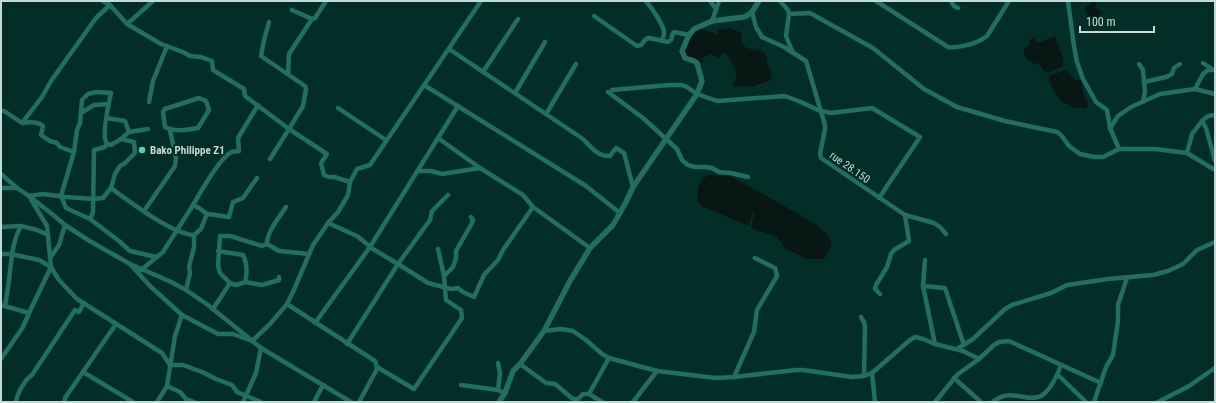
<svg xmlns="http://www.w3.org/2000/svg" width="1216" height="403" font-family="'Roboto Condensed',sans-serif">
<rect width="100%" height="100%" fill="#032e28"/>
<g fill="#081614">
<polygon points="1094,1 1097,3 1095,8 1100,10 1101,16 1099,18 1098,24 1094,25 1086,17 1087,13 1085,11 1085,7"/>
<path d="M698,28L717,34L718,30L730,28L742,33C740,40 742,43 746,48L760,51L766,54L767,62L772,75L769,81L751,87L742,86L734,87L733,83L737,75L732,62L725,52L718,58L711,54L702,58L704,62L700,63L693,57H688L684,48Z"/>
<polygon points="1055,36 1063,57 1063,66 1047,73 1042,69 1038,63 1033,64 1032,61 1028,60 1024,55 1024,48 1029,46 1031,38 1036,40 1038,43"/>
<path d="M1066,70L1075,80L1081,79L1083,92L1088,104L1087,106V108H1075L1067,103L1064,104C1057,95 1049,86 1049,76Z"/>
<path d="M708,175L730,176L772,199L817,225L829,236L832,245L824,259H807L785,248L777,237L751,228L754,213L753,212L749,226L701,206L697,198C698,195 697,192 698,188C699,183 704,178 708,175Z"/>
</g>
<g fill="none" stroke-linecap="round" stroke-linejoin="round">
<g stroke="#246d61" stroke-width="4.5">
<polyline points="103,1 110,5 127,24 161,44 183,52 190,56 201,57 212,61 213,70 244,89 245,96 289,129 303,106 306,89 305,86 261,56 264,40 269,22"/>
<path d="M646,1C651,7 665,26 664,34C664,35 662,40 662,40"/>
<polyline points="710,1 716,9"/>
<polyline points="780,1 788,10 789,14 786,36 793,53"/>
<path d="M876,1L948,47C960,48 977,44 987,36L1009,1"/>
<polyline points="951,1 954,6 958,8"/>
<polyline points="1068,1 1074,46 1077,62 1083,79 1096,102 1107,110 1110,128 1119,149"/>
<polyline points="292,10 312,19 315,18 326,1"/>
<polyline points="752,12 756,27 762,37 784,47 806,61 825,125 825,129 820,154 821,158 905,215 934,223 940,227 946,234"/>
<polyline points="789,14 810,13 873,48 924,89 957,107 1005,121 1057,132 1061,135 1069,146 1080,154 1094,157 1103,157 1119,149 1155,149 1187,153 1215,170"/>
<polyline points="594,16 637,46 641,45 646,39 649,38 668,42 671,40 673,33 674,32 689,35"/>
<polyline points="712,21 719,1"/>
<polyline points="127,24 153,1"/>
<path d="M449,49L583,139C591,147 598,157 610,156L616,148L624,153L633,187"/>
<polyline points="1203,63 1212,69"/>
<polyline points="1139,64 1143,70 1144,82"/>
<polyline points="483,72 518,19"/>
<polyline points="288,74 289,54 312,19"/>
<polyline points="424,85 586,186 620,213"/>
<polyline points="1195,89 1203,74 1208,70 1213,70"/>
<polyline points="612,90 669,85 682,85 687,87 697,94 717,101 785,96 801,102 820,111 831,113 872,108 920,137 879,198"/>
<polyline points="608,92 643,118 677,149 682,160 688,165 695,167 706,167 712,168 719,172 731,173 748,177"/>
<polyline points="515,93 545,42"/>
<path d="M199,98L206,101L209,110L198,128C187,130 175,132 165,127L163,112L165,109Z"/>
<polyline points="149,102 153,81 167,46"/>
<polyline points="1143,102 1145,91 1144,82 1166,77 1172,74 1174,68 1180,64"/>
<polyline points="338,108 386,140"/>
<path d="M1,111H4L22,123C29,122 38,121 43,126L41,135L50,141L57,143L60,147L74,152"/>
<polyline points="81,113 94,105 109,104"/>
<polyline points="546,114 576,64"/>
<polyline points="1215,115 1208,116 1202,121 1206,128 1215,161"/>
<polyline points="107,118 125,121 129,132"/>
<polyline points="22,123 42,97 51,81 96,18 110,5"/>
<polyline points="1110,128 1118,116 1131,107 1160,94 1195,89 1215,94"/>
<path d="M148,129L129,132L121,139L111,145C108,144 107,145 106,142C102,134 109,102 111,93L96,92L88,94L82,100L80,123L77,130L74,152L61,196L66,208L90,219L119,241L130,251L156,257"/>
<polyline points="438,138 480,168 523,195 533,207 590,248"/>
<polyline points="1187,153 1192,134 1202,121"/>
<polyline points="270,159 289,129 327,154 321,163 324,175 329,177 334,177 350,182"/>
<polyline points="417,171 431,171 442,174 480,168"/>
<polyline points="1,174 17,188 29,196 52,214 65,225 88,240 130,264 169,281 186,290 208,305 261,348 351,402"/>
<polyline points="1,188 17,188"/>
<polyline points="111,188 115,174 120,166 125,163 135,153 134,142 121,139"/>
<path d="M286,207C279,218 267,231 267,244L279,251L309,254"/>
<polyline points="144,211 175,166 176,158 170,130"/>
<path d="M207,214L199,208L193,205C200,193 219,159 230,153C233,151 236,151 239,151L238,138L258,105"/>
<polyline points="90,219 93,212 94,150 105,147 107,144"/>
<polyline points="328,223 357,236 373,249 398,264 428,283 451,289 458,288 463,292 474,297 484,275 498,260 503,250 533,207"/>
<polyline points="1,227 21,226 37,230 48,235"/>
<polyline points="438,249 444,276"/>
<path d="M218,251L243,255C247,263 247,274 245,282L236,285L230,283"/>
<polyline points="1,254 11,254 39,260 51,267 59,280 77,299 162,353 170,365 183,365 202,372 216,379 232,385 237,392 261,402"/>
<polyline points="50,258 59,245 65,225"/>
<polyline points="925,260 923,286 935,344"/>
<polyline points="130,264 150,286 182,315 218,334 233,334 252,341 270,324 287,304 293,292 313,245 328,223 338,212 348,195 350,182 357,169 370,165 481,1"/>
<polyline points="141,270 163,252 193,205"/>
<polyline points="245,282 262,285 279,280 279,277"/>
<polyline points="923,286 945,288 964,345"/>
<polyline points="186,290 190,273 189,267 194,247 194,235"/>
<polyline points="880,294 875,289 876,285 887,267 891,254 894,250 909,241 905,215"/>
<polyline points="287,304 375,361 377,367 376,371 359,402"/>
<polyline points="1,305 29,313"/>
<path d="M5,306C7,294 9,283 10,271C12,255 13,240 21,226"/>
<polyline points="213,309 230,283 220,273 218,266 220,236 230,236 262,246 267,244"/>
<polyline points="861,317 864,322 865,327 864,376"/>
<polyline points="315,323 370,247 458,106"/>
<polyline points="544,331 561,329 573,331 586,340 602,354 609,358 657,371 716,378 734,377 796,370 803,370 852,377 864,376 872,373 910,340 915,337 923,339 935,344 963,351 979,359"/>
<polyline points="347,344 398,264 430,220 432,211 448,195"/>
<polyline points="957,349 973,339 1005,309 1012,305 1051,293 1067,285 1108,279 1153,275 1168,271 1183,264 1197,250 1215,242"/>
<path d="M1,359L23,327L29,313L51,267L47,226L29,196L43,194L66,197L94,199L103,198L111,188C130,202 172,234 194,235L201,229L206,216L208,214L229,217L233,202L243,198L257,178"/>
<polyline points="498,363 500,373 498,390"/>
<polyline points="520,364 546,383 555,384 573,399 578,399 583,394 589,394 602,402"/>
<polyline points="377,367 414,389 462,318 461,310 446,300 444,276 453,267 456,258 456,251 472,223 473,220 471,217"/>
<polyline points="83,372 133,402"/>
<polyline points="872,373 875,402"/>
<polyline points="1058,375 1086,402"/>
<polyline points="734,377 754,332 757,310 777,276 775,268 755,258"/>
<polyline points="954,378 981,402"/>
<polyline points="461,385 498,390 505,393"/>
<polyline points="167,386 180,392 186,399 194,402"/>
<polyline points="589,394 609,358"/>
<path d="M16,402C17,394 25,379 32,375L75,310L79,312L84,303"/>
<polyline points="65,402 65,398 116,324"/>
<polyline points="157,402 167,386 175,336 182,315"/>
<polyline points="243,402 256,373 261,348"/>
<polyline points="314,402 323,385"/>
<polyline points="633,402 657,371"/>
<polyline points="935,402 958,374 979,359 994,345 999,342 1009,341 1101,383"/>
<path d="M993,402C1009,387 1028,403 1041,396C1051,390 1057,376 1061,365"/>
<polyline points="1094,402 1106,367 1113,355 1118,321 1118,305 1127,278"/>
<polyline points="1158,402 1189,386 1215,368"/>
</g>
<polyline stroke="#246d61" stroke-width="5.5" points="499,402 505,393 513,371 520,364 544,331 570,281 590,248 613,225 626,202 633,187 697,94 702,81 697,63 694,61 685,58 682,51 689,35 694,29 712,21 744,17 748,15 752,12 759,1"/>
</g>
<circle fill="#5cceba" stroke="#032e28" stroke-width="1.5" cx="142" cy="150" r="4"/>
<g text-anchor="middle" stroke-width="4" stroke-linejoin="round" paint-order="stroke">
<g font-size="11" font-weight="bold" fill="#c5dad5" stroke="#032e28" text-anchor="start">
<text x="150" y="154">Bako Philippe Z1</text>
</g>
<g font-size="11" fill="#c5dad5" stroke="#032e28">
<text transform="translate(850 167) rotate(35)" y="4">rue 28.150</text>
</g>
</g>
<rect width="1216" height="403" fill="none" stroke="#c5dad5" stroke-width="4"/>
<path d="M1080 26v6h74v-6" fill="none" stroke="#c5dad5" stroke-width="2"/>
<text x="1086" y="26" font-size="12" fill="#c5dad5" stroke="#032e28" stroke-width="3" paint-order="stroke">100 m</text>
</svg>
